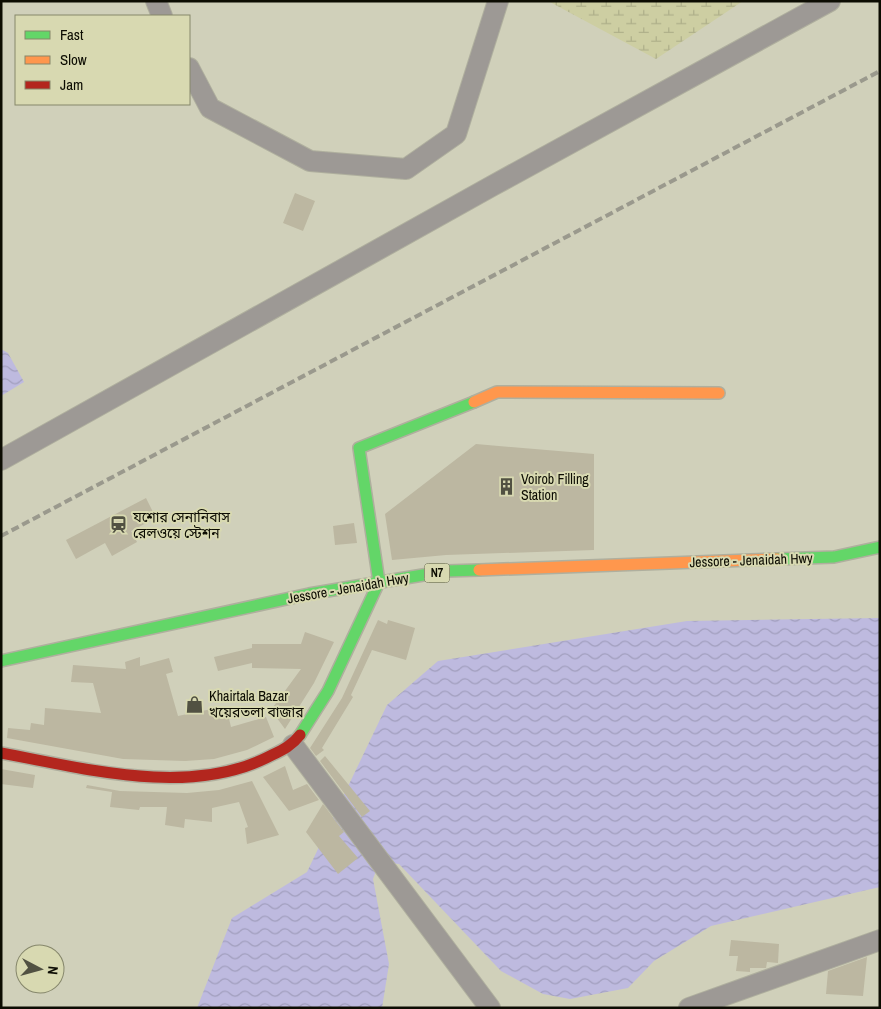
<svg xmlns="http://www.w3.org/2000/svg" width="881" height="1009" font-family="'Archivo Narrow','Noto Sans Bengali',sans-serif">
<defs>
<pattern id="wetland-marsh" width="20" height="14" patternUnits="userSpaceOnUse" patternTransform="scale(1.25)"><rect width="20" height="14" fill="#cdcea2"/><path d="M1 5h8M5 5V1M11 12h8M15 12V8" fill="none" stroke="#afb08a"/></pattern>
<pattern id="water-waves" width="16" height="10" patternUnits="userSpaceOnUse" patternTransform="scale(1.25)"><rect width="16" height="10" fill="#bebadf"/><path d="M0 5q4-4 8 0t8 0" fill="none" stroke="#a29fbe"/></pattern>
</defs>
<rect width="100%" height="100%" fill="#d0d0ba"/>
<polygon fill="url(#wetland-marsh)" points="548,1 743,1 656,59"/>
<g fill="url(#water-waves)">
<polygon points="1,349 8,353 24,382 1,396"/>
<polygon points="880,618 880,887 711,926 654,961 628,988 570,999 543,994 501,971 399,864 390,863 377,868 373,879 389,964 382,1008 197,1008 232,918 307,872 387,705 438,661 687,621"/>
</g>
<g fill="#bcb7a1">
<polygon points="295,193 315,201 303,231 283,223"/>
<polygon points="476,444 594,454 594,550 446,555 392,560 385,514"/>
<polygon points="146,498 156,518 131,531 137,542 112,556 105,543 76,559 66,540"/>
<polygon points="354,523 357,543 335,545 333,526"/>
<polygon points="378,620 387,624 388,620 415,628 406,660 372,650 351,695 353,697 322,748 324,750 316,756 310,748 342,698"/>
<polygon points="305,632 334,642 314,683 285,729 271,710 301,669 252,668 252,663 218,671 214,657 252,648 252,644 301,644"/>
<polygon points="140,657 140,666 169,658 173,672 166,674 178,716 226,706 231,727 266,717 274,737 247,750 214,759 185,761 123,759 7,738 8,728 30,730 31,723 44,725 45,708 101,713 93,683 71,682 73,665 126,669 125,662"/>
<polygon points="325,756 370,811 362,817 320,761"/>
<polygon points="285,766 293,790 307,784 319,800 289,811 263,777"/>
<polygon points="1,769 35,775 33,788 1,784"/>
<polygon points="252,781 279,835 247,844 245,828 248,827 239,802 212,808 212,822 185,819 184,828 165,825 167,807 140,807 139,810 110,807 112,792 86,788 87,785 120,791 187,793 219,790"/>
<polygon points="323,804 344,832 339,836 358,858 338,874 306,832"/>
<polygon points="731,940 779,944 778,963 767,962 766,968 750,968 750,972 736,971 738,956 729,956"/>
<polygon points="867,957 863,996 826,994 828,971"/>
</g>
<g fill="none" stroke-linecap="round" stroke-linejoin="round">
<defs>
<g id="street">
<polyline points="156,1 162,16"/>
<polyline points="189,68 210,108 310,161 406,169 456,134 498,1"/>
<polyline points="1,460 492,186 830,1"/>
<polyline points="293,745 490,1008"/>
<polyline points="689,1008 880,940"/>
</g>
<g id="fast">
<polyline points="777,559 834,557 880,547"/>
<polyline points="1,661 309,594 447,571 479,570"/>
<polyline points="300,735 328,691 379,582 359,448 474,402"/>
</g>
<g id="slow">
<polyline points="474,402 497,392 719,393"/>
<polyline points="479,570 777,559"/>
</g>
<path id="jam" d="M1,753C84,768 186,797 266,758C280,751 291,747 300,735"/>
</defs>
<use href="#street" stroke="#afaf9e" stroke-width="22"/>
<use href="#fast" stroke="#afaf9e" stroke-width="14"/>
<use href="#slow" stroke="#afaf9e" stroke-width="14"/>
<use href="#jam" stroke="#afaf9e" stroke-width="14"/>
<use href="#street" stroke="#9d9995" stroke-width="20"/>
<use href="#fast" stroke="#63d668" stroke-width="11"/>
<use href="#slow" stroke="#ff974d" stroke-width="11"/>
<use href="#jam" stroke="#b3261e" stroke-width="11"/>
<polyline stroke="#9a998d" stroke-width="4" stroke-dasharray="8 4" stroke-linecap="butt" points="1,536 880,71"/>
</g>
<defs>
<symbol id="building-bare" viewBox="-9 -9 18 18"><path d="M-4-6H4V6H1V3H-1V6H-4ZM-2.5-4.3h1.7v1.8h-1.7ZM.8-4.3h1.7v1.8H.8ZM-2.5-1h1.7V.8h-1.7ZM.8-1h1.7V.8H.8Z" fill="#515142" stroke="#d8d9b1" stroke-width="2.5" paint-order="stroke"/></symbol>
<symbol id="station-bare" viewBox="-9 -9 18 18"><path d="M-3-6H3Q5-6 5-4V2Q5 4 3 4L4.5 6H3L1.5 4h-3L-3 6H-4.5L-3 4Q-5 4-5 2V-4Q-5-6-3-6ZM-3.5-4v3h7v-3ZM-3.5 1v1.5H-2V1ZM2 1v1.5H3.5V1Z" fill="#515142" stroke="#d8d9b1" stroke-width="2.5" paint-order="stroke"/></symbol>
<symbol id="shop-bare" viewBox="-9 -9 18 18"><path d="M-5-2.5h2.3a2.7 3.5 0 0 1 5.4 0H5L5.5 6h-11ZM-1.5-2.5h3a1.5 2.3 0 0 0-3 0Z" fill="#515142" stroke="#d8d9b1" stroke-width="2.5" paint-order="stroke"/></symbol>
</defs>
<g fill-rule="evenodd">
<use href="#building-bare" x="494" y="474" width="25" height="25"/>
<use href="#station-bare" x="106" y="512" width="25" height="25"/>
<use href="#shop-bare" x="182" y="692" width="25" height="25"/>
</g>
<g text-anchor="middle" stroke-width="4" stroke-linejoin="round" paint-order="stroke">
<rect fill="#d8d9b1" stroke="#494a36" stroke-width="1" x="424.5" y="563.5" width="25" height="19" rx="4"/>
<g font-size="12" font-weight="bold" fill="#0c0c02">
<text x="437" y="577">N7</text>
</g>
<g font-size="14" fill="#0c0c02" stroke="#d8d9b1" text-anchor="start">
<text x="521" y="484">Voirob Filling<tspan x="521" dy="16">Station</tspan></text>
<text x="133" y="522">যশোর সেনানিবাস<tspan x="133" dy="16">রেলওয়ে স্টেশন</tspan></text>
<text x="209" y="701">Khairtala Bazar<tspan x="209" dy="16">খয়েরতলা বাজার</tspan></text>
</g>
<g font-size="14" fill="#0c0c02" stroke="#d8d9b1">
<text transform="translate(751 560) rotate(-2)" y="5">Jessore - Jenaidah Hwy</text>
<text transform="translate(348 588) rotate(-10)" y="5">Jessore - Jenaidah Hwy</text>
</g>
</g>
<rect width="881" height="1009" fill="none" stroke="#0c0c02" stroke-width="5"/>
<rect x="15" y="15" width="175" height="90" fill="#d8d9b1" stroke="#86876b"/>
<rect x="25" y="31" width="25" height="8" fill="#63d668" stroke="#86876b"/>
<text x="60" y="40" font-size="15" fill="#0c0c02">Fast</text>
<rect x="25" y="56" width="25" height="8" fill="#ff974d" stroke="#86876b"/>
<text x="60" y="65" font-size="15" fill="#0c0c02">Slow</text>
<rect x="25" y="81" width="25" height="8" fill="#b3261e" stroke="#86876b"/>
<text x="60" y="90" font-size="15" fill="#0c0c02">Jam</text>
<g transform="translate(40 969) rotate(96)"><circle r="24" fill="#d8d9b1" stroke="#86876b"/>
<path d="M0-4L9 19L0 12L-9 19Z" fill="#515142"/>
<text y="-8" font-size="14" font-weight="bold" text-anchor="middle" fill="#0c0c02">N</text>
</g>
</svg>
